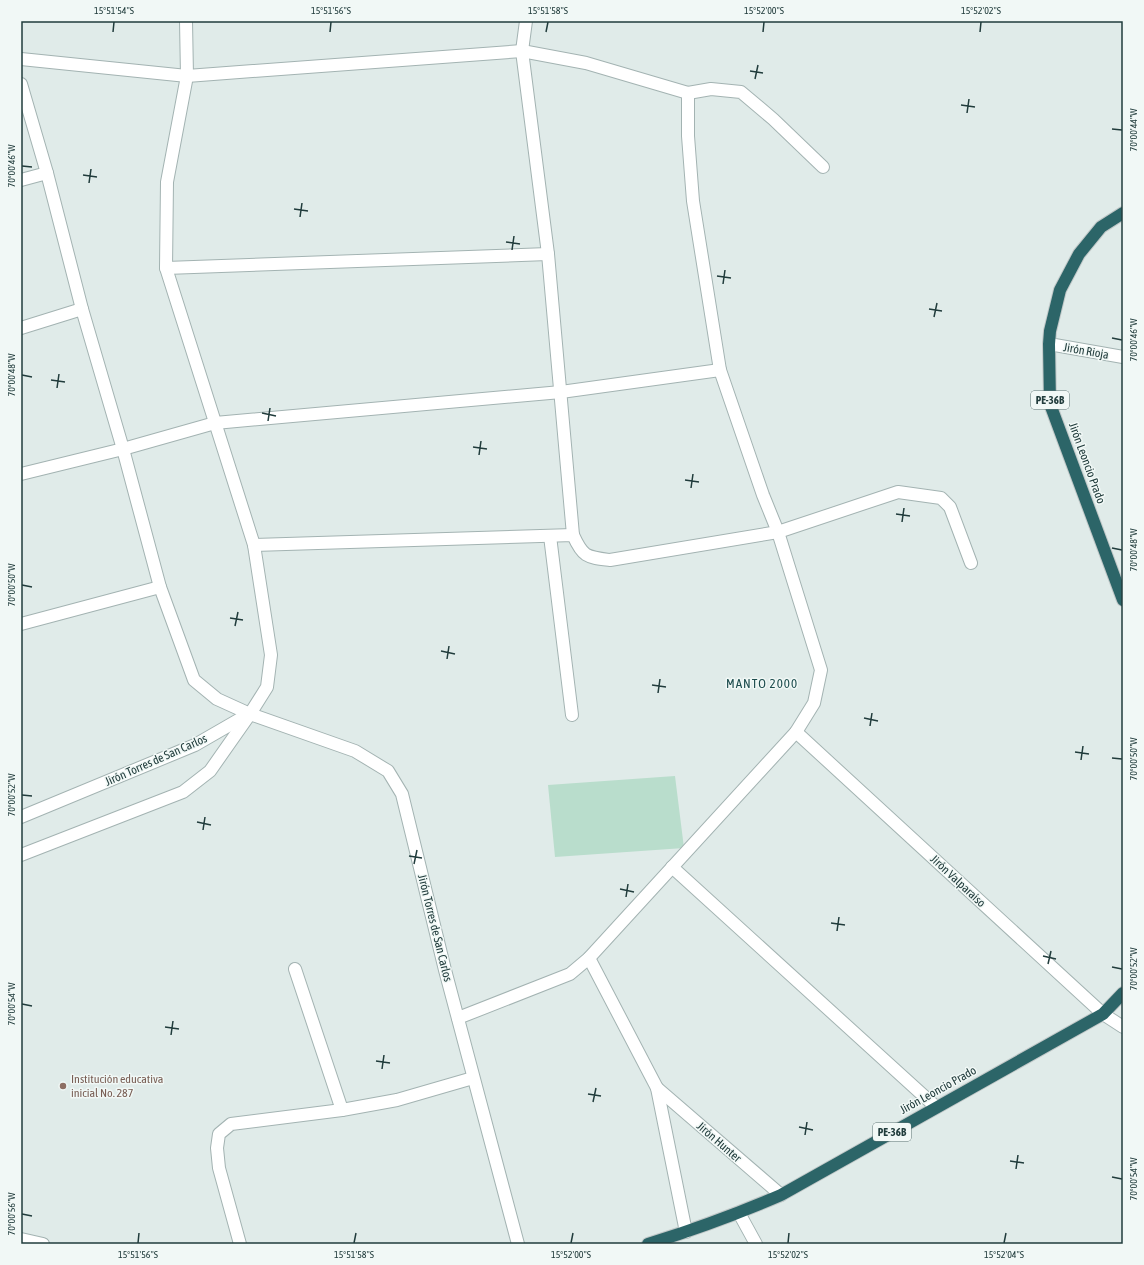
<svg xmlns="http://www.w3.org/2000/svg" width="1144" height="1265" font-family="'Asap Condensed',sans-serif">
<rect width="100%" height="100%" fill="#e0ebe9"/>
<polygon fill="#b9ddcc" points="675,776 684,848 555,857 548,785"/>
<g fill="none" stroke-linecap="round" stroke-linejoin="round">
<defs>
<g id="minor">
<polyline points="526,21 522,51 548,254 573,535"/>
<polyline points="21,59 187,76 522,51 586,63 688,93"/>
<polyline points="21,84 47,173 82,309 123,449 160,587 194,680 217,699 250,714 355,751 388,771 402,794 445,970 518,1244"/>
<polyline points="21,180 47,173"/>
<polyline points="166,268 548,254"/>
<polyline points="21,328 82,309"/>
<polyline points="1049,344 1123,357"/>
<polyline points="21,474 123,449 215,423 561,392 720,370"/>
<polyline points="550,536 572,715"/>
<path d="M254,545L573,535C583,557 586,557 610,560L778,532L898,492L941,498L950,507L971,563"/>
<polyline points="21,624 160,587"/>
<polyline points="796,732 1103,1014 1123,1027"/>
<polyline points="21,817 195,745 247,715"/>
<polyline points="21,855 183,792 210,771 250,714 267,687 271,655 254,545 166,268 167,182 187,76 186,21"/>
<polyline points="672,867 936,1107"/>
<polyline points="589,958 657,1088 686,1232"/>
<polyline points="295,969 342,1110"/>
<polyline points="458,1018 570,974 589,958 796,732 814,703 821,670 778,532 763,495 720,370 693,201 688,136 688,93 711,89 741,92 773,119 823,167"/>
<polyline points="657,1088 781,1195"/>
<polyline points="739,1213 756,1244"/>
<polyline points="21,1239 43,1244"/>
<polyline points="240,1244 219,1168 217,1148 219,1134 231,1124 342,1110 397,1100 473,1078"/>
</g>
<g id="highway">
<polyline points="1123,213 1101,227 1079,254 1060,290 1050,331 1049,344 1050,404 1123,600"/>
<path d="M648,1244C693,1230 737,1214 781,1195L1103,1014L1123,993"/>
</g>
</defs>
<use href="#minor" stroke="#a3b3b2" stroke-width="14"/>
<use href="#highway" stroke="#c1c8c8" stroke-width="14"/>
<use href="#minor" stroke="#fff" stroke-width="12"/>
<use href="#highway" stroke="#2c6568" stroke-width="12"/>
</g>
<path fill="none" stroke="#213c3c" stroke-width="1.5" d="M113,32L114,22M330,32L331,22M546,32L548,22M763,32L764,22M980,32L981,22M750,71L763,73M755,79L758,65M961,105L975,107M967,113L969,99M1112,129L1122,130M22,166L32,167M83,175L97,177M89,183L91,169M294,209L308,211M300,217L302,203M506,242L520,244M512,250L514,236M717,276L731,278M723,284L725,270M929,309L942,311M934,317L937,303M1112,338L1122,340M22,375L32,377M51,380L65,382M57,388L59,374M262,413L276,416M268,421L270,408M473,447L487,449M479,455L481,441M685,480L699,482M691,488L693,474M896,514L910,516M902,522L904,508M1112,548L1122,550M22,585L32,587M230,618L243,620M235,626L238,612M441,651L455,654M447,659L449,646M652,685L666,687M658,693L660,679M864,718L878,721M870,726L872,713M1075,752L1089,754M1112,758L1122,759M1081,760L1083,746M22,795L32,796M197,822L211,825M203,830L205,817M409,856L422,858M414,864L417,850M620,889L634,892M626,897L628,884M831,923L845,925M837,931L839,917M1043,956L1056,959M1048,964L1051,951M1112,967L1122,969M22,1004L32,1006M165,1027L179,1029M171,1035L173,1021M376,1061L390,1063M382,1069L384,1055M588,1094L601,1096M593,1102L596,1088M799,1127L813,1130M805,1135L807,1122M1010,1161L1024,1163M1016,1169L1018,1155M1112,1177L1122,1179M22,1214L32,1216M138,1243L139,1233M354,1243L356,1233M571,1243L573,1233M788,1243L789,1233M1004,1243L1006,1233"/>
<circle fill="#8d6e63" stroke="#f1f8f6" stroke-width="1.5" cx="63" cy="1086" r="4"/>
<g text-anchor="middle" stroke-width="3" stroke-linejoin="round" paint-order="stroke">
<g fill="#f1f8f6" stroke="#5f7474" stroke-width="1">
<rect x="1031" y="391" width="38" height="18" rx="3"/>
<rect x="873" y="1123" width="38" height="18" rx="3"/>
</g>
<g font-size="11" font-weight="bold" fill="#213c3c">
<text x="1050" y="404">PE-36B</text>
<text x="892" y="1136">PE-36B</text>
</g>
<g font-size="12" fill="#213c3c" stroke="#f1f8f6">
<text transform="translate(1086 351) rotate(10)" y="4">Jirón Rioja</text>
<text transform="translate(1087 463) rotate(70)" y="4">Jirón Leoncio Prado</text>
<text transform="translate(156 760) rotate(-24)" y="4">Jirón Torres de San Carlos</text>
<text transform="translate(958 881) rotate(43)" y="4">Jirón Valparaiso</text>
<text transform="translate(435 928) rotate(76)" y="4">Jirón Torres de San Carlos</text>
<text transform="translate(938 1090) rotate(-29)" y="4">Jirón Leoncio Prado</text>
<text transform="translate(719 1142) rotate(41)" y="4">Jirón Hunter</text>
</g>
<g font-size="12" fill="#785e54" stroke="#f1f8f6" text-anchor="start">
<text x="71" y="1083">Institución educativa<tspan x="71" dy="14">inicial No. 287</tspan></text>
</g>
<g font-size="13" letter-spacing="1" fill="#1d4d4e" stroke="#f1f8f6">
<text x="762" y="688">MANTO 2000</text>
</g>
</g>
<rect width="1144" height="1265" fill="none" stroke="#f1f8f6" stroke-width="44"/>
<rect x="22" y="22" width="1100" height="1221" fill="none" stroke="#213c3c" stroke-width="1.5"/>
<g font-size="10" text-anchor="middle" fill="#213c3c">
<text x="114" y="14">15°51'54"S</text>
<text x="331" y="14">15°51'56"S</text>
<text x="548" y="14">15°51'58"S</text>
<text x="764" y="14">15°52'00"S</text>
<text x="981" y="14">15°52'02"S</text>
<text transform="translate(1133 130) rotate(-90)" y="4">70°00'44"W</text>
<text transform="translate(11 166) rotate(-90)" y="4">70°00'46"W</text>
<text transform="translate(1133 340) rotate(-90)" y="4">70°00'46"W</text>
<text transform="translate(11 375) rotate(-90)" y="4">70°00'48"W</text>
<text transform="translate(1133 550) rotate(-90)" y="4">70°00'48"W</text>
<text transform="translate(11 585) rotate(-90)" y="4">70°00'50"W</text>
<text transform="translate(1133 759) rotate(-90)" y="4">70°00'50"W</text>
<text transform="translate(11 795) rotate(-90)" y="4">70°00'52"W</text>
<text transform="translate(1133 969) rotate(-90)" y="4">70°00'52"W</text>
<text transform="translate(11 1004) rotate(-90)" y="4">70°00'54"W</text>
<text transform="translate(1133 1179) rotate(-90)" y="4">70°00'54"W</text>
<text transform="translate(11 1214) rotate(-90)" y="4">70°00'56"W</text>
<text x="138" y="1258">15°51'56"S</text>
<text x="354" y="1258">15°51'58"S</text>
<text x="571" y="1258">15°52'00"S</text>
<text x="788" y="1258">15°52'02"S</text>
<text x="1004" y="1258">15°52'04"S</text>
</g>
</svg>
